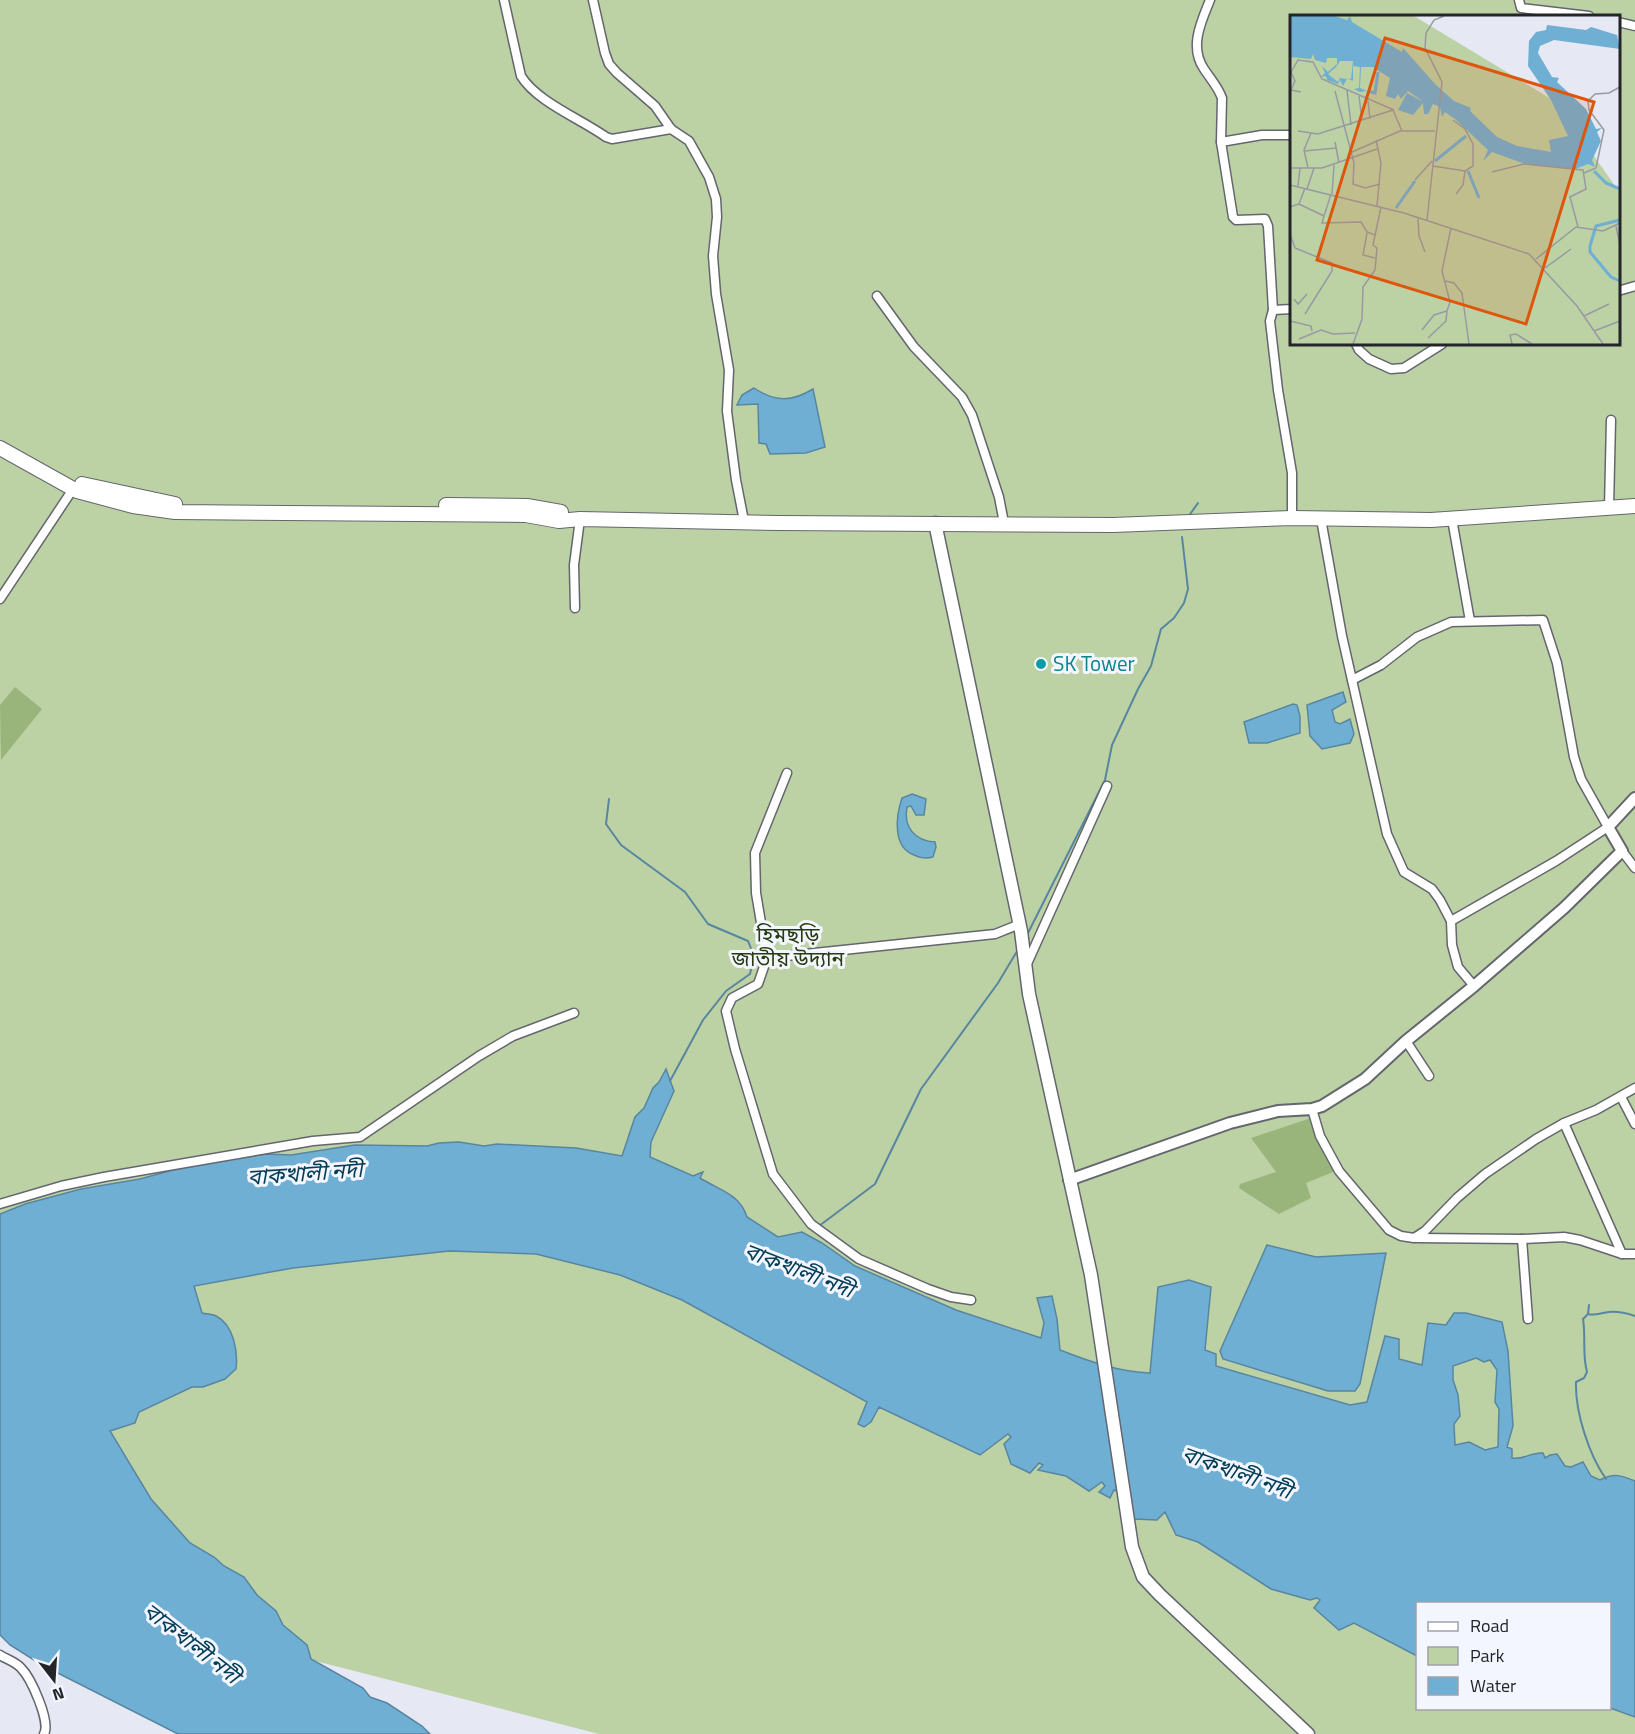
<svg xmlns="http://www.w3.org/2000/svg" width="1635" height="1734" font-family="'Titillium Web','Noto Sans Bengali',sans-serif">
<rect width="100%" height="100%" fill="#e6e8f3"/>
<path fill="#bcd1a4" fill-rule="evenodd" d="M0,0H1635V1734H599L269,1649L0,1440ZM1292,16H1618V344H1292ZM1418,1604H1610V1708H1418Z"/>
<g fill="#9ab57b">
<polygon points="15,687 42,709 1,760 0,705"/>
<polygon points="1314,1117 1338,1170 1306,1183 1311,1198 1279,1214 1239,1188 1240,1184 1276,1172 1251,1138"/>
</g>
<g fill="#6fafd4" stroke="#5886a1" stroke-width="1.5" fill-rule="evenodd">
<path d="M754,388C775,402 792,402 813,389L825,447L806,453L770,454L766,444L759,443L758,404L737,405L742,395Z"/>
<polygon points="1343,692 1346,702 1332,710 1335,722 1340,724 1350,719 1354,734 1350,743 1322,749 1310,736 1307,705"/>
<polygon points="1293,704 1297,705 1300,716 1300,733 1267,743 1249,743 1244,722"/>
<path d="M912,794L926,799L924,815H916L911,806L907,807C903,827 915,841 935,842L936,847L933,857C925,859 921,858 914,855C892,847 896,816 902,798Z"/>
<path d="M666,1069L674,1091L651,1142L650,1157L693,1176L703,1172L700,1178C719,1190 740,1194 747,1217L778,1237L802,1232L822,1243L855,1266L956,1310L1041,1338L1044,1323L1037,1298L1052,1296L1057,1319L1060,1350C1088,1361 1119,1372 1150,1373L1158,1287L1189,1280L1211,1287L1205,1350L1216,1354V1366L1350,1405L1367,1402L1385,1336L1399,1339V1359L1422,1365L1428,1323L1446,1325L1454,1313H1466L1502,1322L1508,1351L1513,1426L1507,1447L1512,1449V1458C1524,1460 1531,1452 1543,1453L1545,1458L1550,1455L1557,1454L1565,1466L1571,1467L1583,1462L1591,1476L1600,1480C1613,1473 1621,1475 1635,1481V1717L1610,1708V1604H1418L1417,1656L1354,1623L1339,1630L1314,1608L1320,1600L1317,1598L1310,1600L1271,1589L1198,1542L1176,1535L1165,1512L1157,1520L1134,1519L1128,1496L1114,1490L1110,1498L1099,1492L1105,1486L1102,1482L1089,1491L1066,1476L1038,1470L1043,1465L1039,1463L1030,1473L1011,1464L1004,1444L1011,1437L1008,1434L980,1455L879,1407L871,1422L864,1427L858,1424L867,1402L682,1300L620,1275L536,1254L449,1251L293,1268L194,1286L202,1313C206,1314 212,1314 216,1316C234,1325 238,1352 236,1369L225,1379L203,1387H192L139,1412L135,1423L110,1431L151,1499L190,1543L214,1557L224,1566L244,1577L257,1595L276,1611L283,1625L307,1645L311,1659L363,1688L370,1697L387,1703L422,1726L430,1734H178L42,1665L10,1645L0,1635V1214L25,1204L81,1189L140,1179L191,1165L266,1154L291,1155L355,1145L427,1146L439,1143L459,1142L484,1146L497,1144L576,1148L622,1156L635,1117L644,1108L653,1088L659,1082ZM1476,1358L1484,1362L1490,1360L1497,1370L1495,1402L1499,1409L1498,1447L1485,1450L1469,1442L1455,1445L1454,1424L1460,1416L1458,1395L1453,1380V1366Z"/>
<polygon points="1267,1245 1316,1257 1386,1253 1360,1384 1355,1391 1328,1391 1223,1359 1220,1351"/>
</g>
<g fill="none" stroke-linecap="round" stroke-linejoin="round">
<g stroke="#5886a1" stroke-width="2">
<polyline points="1188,517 1198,503"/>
<polyline points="609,799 606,824 621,845 685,892 708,924 748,941 754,956 750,974 726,991 703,1020 670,1081"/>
<polyline points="1027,935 1105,780 1112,745 1138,689 1151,666 1161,629 1174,618 1184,603 1188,589 1182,537"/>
<polyline points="819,1226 875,1184 921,1089 998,983 1019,948"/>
<polyline points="1588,1314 1589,1305"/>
<path d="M1606,1479C1589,1455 1575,1412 1576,1382L1584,1378L1587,1372C1582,1354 1586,1337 1583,1319L1588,1314C1595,1316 1601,1313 1609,1312C1618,1311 1626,1313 1635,1316"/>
</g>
<defs>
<g id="minor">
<path d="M504,0L521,76C537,102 581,119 606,137L612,139L671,129"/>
<polyline points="593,0 605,53 609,64 617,73 655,106 671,129 689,141 709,177 716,199 717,217 713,256 716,294 729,370 727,411 736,480 744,521"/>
<path d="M1210,0C1201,22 1189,47 1204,69C1210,78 1218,87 1222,98L1221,142L1233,217L1236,220L1265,219L1268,226L1273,310L1270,321L1278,390L1292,473V518"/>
<polyline points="1519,0 1521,8 1589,16"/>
<polyline points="1618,22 1635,26"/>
<polyline points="1221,142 1262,135 1292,135"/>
<polyline points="1618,291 1635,286"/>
<polyline points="877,296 914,347 962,397 972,415 999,497 1004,523"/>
<polyline points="1273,310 1292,309"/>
<polyline points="1356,344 1359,350 1369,359 1391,369 1404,368 1442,344"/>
<polyline points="1609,508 1611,420"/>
<polyline points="1321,519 1342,636 1387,834 1404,872 1432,889 1440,900 1451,921 1452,945 1458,967 1474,986"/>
<polyline points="1452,519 1470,621"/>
<polyline points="0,599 73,489"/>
<polyline points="575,608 574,565 580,519"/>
<polyline points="1352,680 1381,665 1417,637 1451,622 1543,620 1557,663 1574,757 1581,779 1608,827 1556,861 1451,921"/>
<polyline points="787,773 755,853 756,893 767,958 758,984 732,998 726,1011 735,1049 773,1174 811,1224 859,1259 928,1289 951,1297 971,1300"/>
<polyline points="1622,851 1635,868"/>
<polyline points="767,958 995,934 1020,924"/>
<polyline points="1026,966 1107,786"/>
<polyline points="1406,1041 1429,1076"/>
<polyline points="1621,1097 1635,1124"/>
<polyline points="1312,1109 1320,1136 1339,1171 1389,1230 1401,1236 1414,1238 1425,1231 1457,1198 1485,1174 1536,1139 1564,1123 1596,1110 1635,1088"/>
<polyline points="1564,1123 1622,1254"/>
<polyline points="0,1204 61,1186 104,1177 313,1141 360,1137 479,1056 513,1036 574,1013"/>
<polyline points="1417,1238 1522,1239 1564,1237 1580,1240 1622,1254 1635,1254"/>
<polyline points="1522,1239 1528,1319"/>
<path d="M0,1655C6,1659 16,1662 21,1668C31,1678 51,1722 44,1734"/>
</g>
<polyline id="tertiary" points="1069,1180 1230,1123 1278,1111 1312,1109 1322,1106 1365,1079 1406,1041 1474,986 1564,908 1622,851 1608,827 1635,798"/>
<polyline id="secondary" points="935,523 1021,931 1029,994 1091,1275 1132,1547 1143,1577 1160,1595 1308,1734"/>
<g id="primary">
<polyline points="0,448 77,491 133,506 175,512 526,515 559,521 580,519 779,523 1113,525 1292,518 1431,520 1635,506"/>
<polyline points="82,484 175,504"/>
<polyline points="446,505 527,506 561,512"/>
</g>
</defs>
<use href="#minor" stroke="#64666f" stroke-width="11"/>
<use href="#tertiary" stroke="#64666f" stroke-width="14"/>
<use href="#secondary" stroke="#64666f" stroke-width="15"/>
<use href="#primary" stroke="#64666f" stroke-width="16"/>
<use href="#minor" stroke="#fff" stroke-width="8"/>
<use href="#tertiary" stroke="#fff" stroke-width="10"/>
<use href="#secondary" stroke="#fff" stroke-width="12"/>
<use href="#primary" stroke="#fff" stroke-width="14"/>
</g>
<circle fill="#0f9aa8" stroke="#f3f6ff" stroke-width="2" cx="1041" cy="664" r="6"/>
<g text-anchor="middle" stroke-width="6" stroke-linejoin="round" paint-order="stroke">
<g font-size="21" fill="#0d838f" stroke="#f3f6ff" text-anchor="start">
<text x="1053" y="671">SK Tower</text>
</g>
<g font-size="21" fill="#283a0f" stroke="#f3f6ff">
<text x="788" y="942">হিমছড়ি<tspan x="788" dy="24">জাতীয় উদ্যান</tspan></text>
</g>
<g font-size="22" font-style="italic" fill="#033c55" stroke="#f3f6ff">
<text transform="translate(305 1173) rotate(-4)" y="8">বাকখালী নদী</text>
<text transform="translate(799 1270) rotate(21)" y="8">বাকখালী নদী</text>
<text transform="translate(1237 1472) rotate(20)" y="8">বাকখালী নদী</text>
<text transform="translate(192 1643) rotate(38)" y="8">বাকখালী নদী</text>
</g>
</g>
<g transform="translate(1290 15)">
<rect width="330" height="330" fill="#e6e8f3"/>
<path d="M0,1H124L266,87L330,178V329H0Z" fill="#bcd1a4"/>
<path d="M0,1H45L57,5L60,1L62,7L112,37L113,33L146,70L164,86L181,93L180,96L207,122L227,131L261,137L259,125L278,121L261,85L238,51L239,26L246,17L256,15L257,10L296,15L301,12L327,20L330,34L264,25L250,31L248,38L262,62L269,63L267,67L296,94L306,114L312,113L307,117L311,126L302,145L305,152L298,149L285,154L235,149L202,137L193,146L198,135L165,104L155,97L152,102L150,92L143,89L138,99H134L133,88L123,100L108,95L117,78L134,87L118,76L111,84L108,79L105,84L96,81L100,63L83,52H71L70,73L77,76L70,77L64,74L69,73L70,52L63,51V66L57,63L61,64L63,46H50L46,52L38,59L48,67L50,63L57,64L53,71L50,65L48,69L37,65L36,61L31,62L35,58L32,51L38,57L47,49V43H37L36,48L25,45L23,39L21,44L0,42Z" fill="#6fafd4"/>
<path fill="none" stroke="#6fafd4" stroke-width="3" d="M78,76L85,78L88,57M145,146L176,121M178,156L189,183M304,156L316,168L330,174M106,193L125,166M330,205L306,211L300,231V237L321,262L330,266"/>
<path fill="none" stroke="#989aa2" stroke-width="1.5" d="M1,57L5,66L1,75L11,77M0,59L8,45L23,47L32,64L104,95M57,75L61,110M45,76L64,148L63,169L75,173L90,169M69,81L72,105M78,86L80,104M163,105L175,114L183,129V151L175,156L173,170L166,179M8,116L28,119L103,95L112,116M86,125L91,148L87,191M45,127L49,148M14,136L46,133M62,137L110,116H145M143,151L175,156M0,153H32L87,134M18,153L14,135L21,118M202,157L234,149L293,155L296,174L280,182L288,212M294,158L306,153L314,115L299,95L298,86L305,79L319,78L330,72M125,165L142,146M0,170L114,198L239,239L287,291L313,329M8,171L10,153M17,174L24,153M42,179L44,150M9,189L34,201L32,208L71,207L77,217L85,220M0,192L9,189L15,173M34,201L41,179M128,203L129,221L135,237M137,205L152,67L135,33L136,18L144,5L154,1M326,211L330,230M77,218L73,240L85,243M0,219L5,233L42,248V256L15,299M246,244L286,212L313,216L330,208M255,253L281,234M155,266L164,268L172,278L179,329M4,284L8,289L17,279M294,301L319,289M0,306L21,311L22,316M132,315L144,300L157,296L160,287L152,256L161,213M304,316L330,306M138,323L156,306L157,296M9,324L31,315L43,319L65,318M63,329L72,304L73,272L85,255L87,233L83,230L91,192M222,329L220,320L226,319L242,329"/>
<path fill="#de560d" fill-opacity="0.15" stroke="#de560d" stroke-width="3" d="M95,23L304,87L236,309L27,245Z"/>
<rect width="330" height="330" fill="none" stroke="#242529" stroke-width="3"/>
</g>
<rect x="1416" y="1602" width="195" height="108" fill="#f3f6ff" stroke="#a0a2a9" stroke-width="1.5"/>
<rect x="1428" y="1622" width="30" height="9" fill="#ffffff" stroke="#a0a2a9" stroke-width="1.5"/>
<text x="1470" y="1632" font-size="18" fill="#242529">Road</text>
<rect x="1428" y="1647" width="30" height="18" fill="#bcd1a4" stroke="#a0a2a9" stroke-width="1.5"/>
<text x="1470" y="1662" font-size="18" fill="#242529">Park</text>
<rect x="1428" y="1677" width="30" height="18" fill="#6fafd4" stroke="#a0a2a9" stroke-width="1.5"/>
<text x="1470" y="1692" font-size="18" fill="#242529">Water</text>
<g transform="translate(54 1680) rotate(163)" stroke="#f3f6ff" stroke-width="4.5" paint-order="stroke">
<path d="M0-4.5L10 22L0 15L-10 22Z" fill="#242529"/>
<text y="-9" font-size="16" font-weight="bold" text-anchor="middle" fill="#242529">N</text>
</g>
</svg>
